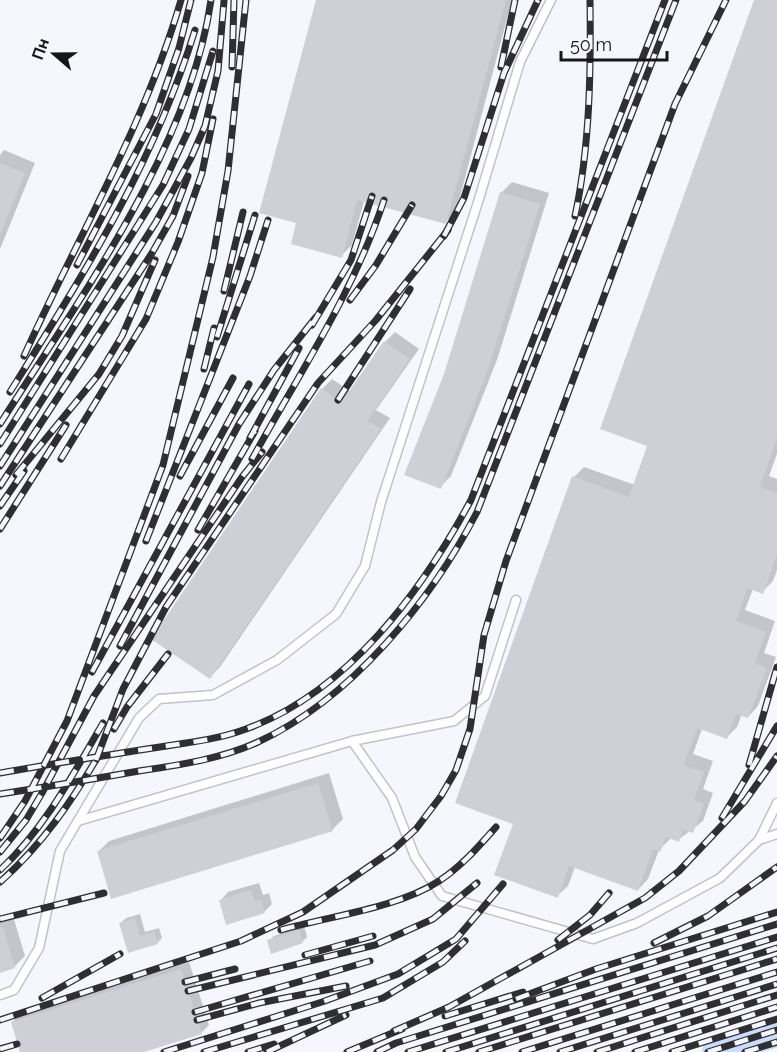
<svg xmlns="http://www.w3.org/2000/svg" width="777" height="1052" font-family="Raleway,sans-serif">
<rect width="100%" height="100%" fill="#f6f7fe"/>
<g fill="#0003">
<polygon points="317,0 512,0 456,212 445,222 364,201 352,245 341,256 298,222"/>
<polygon points="756,0 777,0 777,454 769,476 777,479 777,570 773,581 762,592 753,589 745,610 775,621 764,653 776,657 758,706 748,717 742,714 737,727 727,737 702,729 693,754 713,761 703,789 713,793 703,821 678,840 671,838 659,850 648,879 638,890 575,867 568,886 557,896 515,823 574,477 584,467 635,485 649,445"/>
<polygon points="4,150 35,163 0,249 0,155"/>
<polygon points="512,182 549,193 497,360 451,476 440,487 446,374 502,192"/>
<polygon points="395,332 419,349 376,410 390,418 220,667 210,677 322,389 332,379 351,392 385,342"/>
<polygon points="329,773 343,819 332,830 98,852 109,841"/>
<polygon points="259,883 263,895 269,893 272,904 264,912 221,900 228,892"/>
<polygon points="140,914 145,932 159,928 162,938 157,943 129,951 121,923 126,918"/>
<polygon points="13,916 25,956 14,967 0,971 0,920"/>
<polygon points="304,926 307,937 302,942 269,941 274,936"/>
<polygon points="189,962 209,1025 201,1033 139,1052 21,1052 12,1022 20,1014"/>
</g>
<g fill="none" stroke-linecap="round" stroke-linejoin="round">
<polyline stroke="#caddfe" stroke-width="26" points="715,1052 777,1034"/>
</g>
<g fill="#cfd0d7">
<polygon points="316,0 506,0 446,224 357,200 342,258 291,244 296,223 259,213"/>
<polygon points="754,0 777,0 777,438 760,487 777,493 777,554 763,594 747,588 736,621 766,632 755,663 767,668 748,718 736,714 727,739 697,728 684,765 704,772 694,800 704,804 693,833 683,830 679,842 666,837 660,852 653,849 638,891 569,866 558,898 494,875 513,824 455,803 572,476 629,497 647,446 600,429"/>
<polygon points="0,163 25,173 0,235"/>
<polygon points="500,192 540,204 487,372 441,489 404,475 444,374"/>
<polygon points="384,341 410,359 367,421 381,429 210,679 151,639 321,388 341,403"/>
<polygon points="318,783 333,831 111,899 97,851"/>
<polygon points="251,890 255,902 261,900 265,913 226,925 219,900"/>
<polygon points="135,918 140,936 154,932 158,944 128,953 119,923"/>
<polygon points="3,927 15,968 0,973 0,928"/>
<polygon points="299,930 303,943 271,954 267,940"/>
<polygon points="181,969 202,1034 144,1052 20,1052 11,1022"/>
</g>
<g fill="none" stroke-linecap="round" stroke-linejoin="round">
<defs>
<g id="service">
<polyline points="352,741 392,798 415,857 442,896 593,939 637,923 720,878 759,840 777,803"/>
<polyline points="78,821 352,741 454,721 485,696 516,600"/>
<polyline points="759,840 777,834"/>
<polyline points="0,995 14,990 39,948 60,851 139,718 159,699 213,695 277,660 336,614 365,566 381,502 479,199 520,62 551,0"/>
</g>
</defs>
<use href="#service" stroke="#c2c3ca" stroke-width="11"/>
<use href="#service" stroke="#fff" stroke-width="8"/>
<defs>
<g id="rail">
<polyline points="232,67 234,0"/>
<polyline points="501,67 515,0"/>
<path d="M575,216C590,146 591,71 590,0"/>
<polyline points="444,236 464,198 504,73 538,0"/>
<polyline points="77,265 156,114 179,48 191,0"/>
<polyline points="224,291 243,212"/>
<polyline points="350,300 376,265 412,205"/>
<polyline points="312,325 351,260 372,196"/>
<polyline points="217,337 255,215"/>
<path d="M24,356C77,238 145,125 181,0"/>
<polyline points="204,369 214,328"/>
<path d="M10,392C84,273 153,166 195,30"/>
<polyline points="338,400 410,289"/>
<path d="M0,424C79,299 190,148 211,0"/>
<polyline points="250,438 299,348"/>
<polyline points="0,444 163,185 189,129 213,51"/>
<polyline points="61,459 146,319 178,242 202,173 213,119"/>
<path d="M252,459C299,374 354,292 384,200"/>
<polyline points="0,466 156,222 191,158 205,126 218,71 224,1"/>
<polyline points="16,475 99,374 122,336 155,260"/>
<polyline points="180,476 233,378"/>
<polyline points="0,486 152,253 173,216 188,176"/>
<polyline points="0,506 24,471"/>
<polyline points="0,529 66,425"/>
<polyline points="198,530 255,431"/>
<polyline points="146,541 250,276 268,220"/>
<polyline points="120,646 239,424 274,370 316,317"/>
<polyline points="92,672 249,384"/>
<polyline points="114,729 127,707 168,654"/>
<polyline points="96,760 123,689 166,607 318,383 376,320 448,230"/>
<polyline points="749,765 777,667"/>
<path d="M0,773C51,764 102,756 153,748C184,743 217,740 246,729C348,692 422,591 471,500L665,0"/>
<path d="M0,794C46,787 93,779 139,771C179,765 221,759 258,742C351,699 431,601 477,512L676,0"/>
<polyline points="722,818 777,726"/>
<polyline points="0,838 25,801 67,721 163,465 213,257 228,171 246,0"/>
<polyline points="0,852 26,820 42,793 94,696 242,477 262,452"/>
<path d="M0,870C45,828 72,776 103,723"/>
<path d="M0,882C42,845 72,801 100,753"/>
<polyline points="0,919 104,893"/>
<path d="M281,930C330,916 398,908 439,881C461,867 479,846 496,827"/>
<polyline points="558,940 590,915 609,893"/>
<polyline points="654,943 708,916 777,867"/>
<polyline points="305,955 373,936"/>
<polyline points="185,982 235,969"/>
<polyline points="188,991 375,945 433,919 477,883"/>
<polyline points="42,998 120,954"/>
<polyline points="516,999 596,969 777,912"/>
<polyline points="195,1012 370,961"/>
<polyline points="445,1016 523,992"/>
<polyline points="0,1020 241,941 303,912 393,850 416,829 441,796 456,770 470,729 484,635 506,561 675,104 726,0"/>
<polyline points="197,1020 259,1003 346,986"/>
<polyline points="394,1031 449,1007 645,898 679,871 745,801 777,756"/>
<polyline points="0,1049 17,1044"/>
<polyline points="164,1052 322,1002 398,974 456,939 503,884"/>
<polyline points="204,1052 383,998 443,962 465,941"/>
<polyline points="248,1052 274,1044"/>
<polyline points="267,1052 346,1015"/>
<polyline points="347,1052 402,1029"/>
<polyline points="377,1052 396,1043 777,924"/>
<polyline points="408,1052 777,937"/>
<polyline points="446,1052 777,948"/>
<polyline points="479,1052 777,959"/>
<polyline points="522,1052 777,972"/>
<polyline points="560,1052 777,984"/>
<polyline points="597,1052 777,995"/>
<polyline points="635,1052 777,1007"/>
<polyline points="672,1052 777,1019"/>
<polyline points="708,1052 777,1030"/>
<polyline points="745,1052 777,1042"/>
</g>
</defs>
<use href="#rail" stroke="#2f2f32" stroke-width="7"/>
<use href="#rail" stroke="#f6f7fe" stroke-width="4.5" stroke-dasharray="14" stroke-linecap="butt"/>
</g>
<g transform="translate(54 54) rotate(290)" stroke="#f6f7fe" stroke-width="4.5" paint-order="stroke">
<path d="M0-4.5L10 22L0 15L-10 22Z" fill="#161618"/>
<text y="-9" font-size="16" font-weight="bold" text-anchor="middle" fill="#161618">Пн</text>
</g>
<path d="M561 51v9h106v-9" fill="none" stroke="#161618" stroke-width="3"/>
<text x="570" y="51" font-size="18" fill="#161618" stroke="#f6f7fe" stroke-width="4.5" paint-order="stroke">50 m</text>
</svg>
